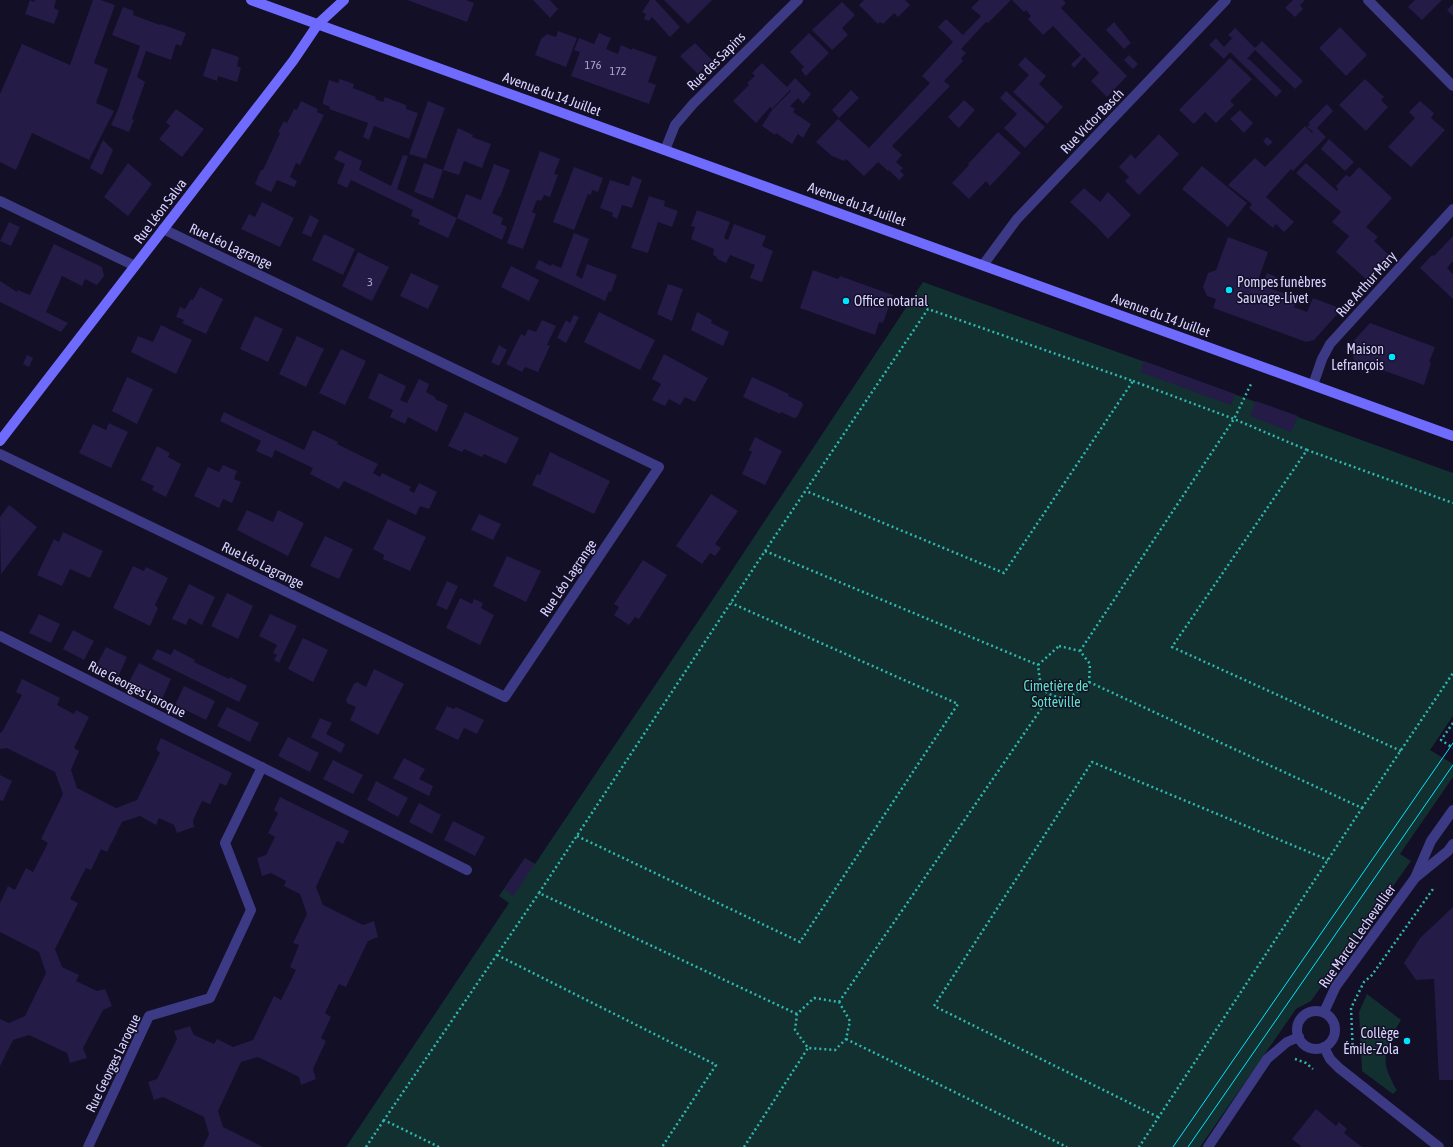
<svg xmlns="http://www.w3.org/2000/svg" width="1453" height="1147" font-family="'Asap Condensed',sans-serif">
<rect width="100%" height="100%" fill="#130f26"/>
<g fill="#12302f">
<polygon points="923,282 1453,473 1453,716 1430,750 1453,764 1453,777 1400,854 1411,861 1311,1001 1296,1009 1200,1147 346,1147 509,903 499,896 525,858 535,864 719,590"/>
<path d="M1367,994L1401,1020C1389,1040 1379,1057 1391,1079C1393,1083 1394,1087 1397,1090L1393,1094L1362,1071L1359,1012Z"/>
</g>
<g fill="#241b47">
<polygon points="30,0 34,2 35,0 56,0 54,8 59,11 54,24 25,14"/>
<polygon points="93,0 101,0 115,5 94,63 108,69 96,103 114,111 89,160 32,133 16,170 0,162 0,94 22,44 70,65"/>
<polygon points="407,0 466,0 474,3 467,22"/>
<polygon points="533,0 550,0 558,9 550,18"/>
<polygon points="650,0 655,0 680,27 670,37 652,17 649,21 644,19 646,14 642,12"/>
<polygon points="664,0 712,0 688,24"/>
<polygon points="864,0 905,0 910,5 898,17 894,13 883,24 880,22 878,24 859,5"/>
<polygon points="979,0 1011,0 988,23 986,22 961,49 966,53 961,58 963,61 944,81 950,86 892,146 902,155 896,162 903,168 900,171 904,175 899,180 889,170 888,171 878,162 864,176 846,159 844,161 832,156 816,142 838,119 869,148 930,83 922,76 953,42 938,27 946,19 963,35 981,16 971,8"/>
<polygon points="1012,0 1063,0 1066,3 1061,8 1127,76 1107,97 1091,81 1099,73 1084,57 1074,68 1071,64 1081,55 1053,26 1043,35 1028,19 1031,16 1026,10 1024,12"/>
<polygon points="1293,0 1305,0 1300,5 1303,9 1295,17 1285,8"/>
<polygon points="1415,0 1442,0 1422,20 1408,7"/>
<polygon points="842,2 855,15 842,28 848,35 832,50 812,30"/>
<polygon points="1453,4 1453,16 1447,10"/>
<polygon points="123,7 134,11 133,15 160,25 161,24 186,33 181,46 176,44 171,60 146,51 137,77 145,82 132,119 134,120 129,132 111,125 117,112 140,46 112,35"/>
<polygon points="1114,22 1131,43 1124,49 1106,30"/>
<polygon points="1340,27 1367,55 1346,76 1319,48"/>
<polygon points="1235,28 1255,48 1262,41 1303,81 1295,89 1255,50 1247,59 1250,60 1282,91 1276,97 1230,52 1224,59 1209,45 1216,38 1224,47 1232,38 1228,35"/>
<polygon points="558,31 577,38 566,67 535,55 541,39 547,34 556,37"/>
<polygon points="599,33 611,38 606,49 618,54 621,45 632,50 632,48 657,57 648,82 656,85 649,104 571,76 580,52 574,50 579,38 594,44"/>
<polygon points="809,33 829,53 806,76 801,70 804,67 790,52"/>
<polygon points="695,43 712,60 698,74 680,56"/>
<polygon points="212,48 239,57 237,66 241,68 237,82 218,76 217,81 203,76"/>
<polygon points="1129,55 1138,64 1133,69 1124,60"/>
<polygon points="1025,57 1046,76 1039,84 1063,107 1047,124 1013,92 1029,75 1018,65"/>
<polygon points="1230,58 1252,79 1230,101 1234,105 1216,123 1205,112 1194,124 1179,110"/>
<polygon points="762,63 787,87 795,78 811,94 803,104 798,98 790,106 795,109 793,112 811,124 803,138 798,134 792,144 776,133 775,135 762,126 772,110 791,91 790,90 772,109 770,107 756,123 733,101 749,85 747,83 755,76 752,73"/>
<polygon points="340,79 354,84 353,88 376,97 375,99 383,102 385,97 406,105 406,109 418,113 409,139 374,126 369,140 363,137 368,123 329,109 330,107 323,104 323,101 329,80 338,83"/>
<polygon points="1365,79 1384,97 1381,100 1388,107 1366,131 1339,105"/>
<polygon points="851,90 859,98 839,118 832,110"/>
<polygon points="1006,91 1045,127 1025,148 1004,128 1017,114 1000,98"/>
<polygon points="964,100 975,110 959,128 948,117"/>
<polygon points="301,101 318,109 317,112 324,115 300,165 296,163 290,177 297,181 294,187 277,180 271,192 255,184 261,170 263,170 280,133 278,132 284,121 287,123 294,109 297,110"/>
<polygon points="428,101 445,108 426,159 409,154"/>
<polygon points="1420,101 1434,113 1431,118 1445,130 1411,167 1388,147 1415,118 1409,112"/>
<polygon points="1327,104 1333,111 1317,128 1326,137 1293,171 1291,169 1266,197 1294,222 1284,232 1276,224 1273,228 1249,208 1252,204 1228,185 1255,158 1265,167 1305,126 1312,133 1313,132 1307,127 1310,124 1308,123"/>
<polygon points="176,109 204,129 182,157 159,139 170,126 166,122"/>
<polygon points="1240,110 1253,123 1244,133 1230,119"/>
<polygon points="458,128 473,135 472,137 491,144 482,168 464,161 459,175 443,170"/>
<polygon points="998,132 1021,153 990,186 986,181 969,199 952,183 969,165 968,164"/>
<polygon points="1159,134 1179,154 1139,195 1125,181 1129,177 1119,167 1131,154 1135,159"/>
<polygon points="1267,137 1273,142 1268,146 1263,141"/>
<polygon points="1329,139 1354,162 1345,171 1321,149"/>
<polygon points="103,140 113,150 102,175 90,168"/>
<polygon points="339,150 362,161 359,170 391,186 403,155 408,156 397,189 457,218 448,238 418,224 420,220 411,216 413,210 351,180 347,188 337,183 345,164 334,159"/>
<polygon points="540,151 560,159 554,174 558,175 550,197 544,195 541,201 537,200 532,212 536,214 523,249 507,243"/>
<polygon points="128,163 152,184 128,216 104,197"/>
<polygon points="424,163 443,170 433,199 414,192"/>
<polygon points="1306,163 1337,191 1338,189 1336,186 1346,175 1350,177 1359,167 1392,198 1366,227 1378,237 1374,241 1389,255 1379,266 1380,268 1368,281 1336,252 1349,236 1332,222 1341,212 1296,173"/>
<polygon points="494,164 510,170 500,197 499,197 492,213 503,218 501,224 507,227 502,240 457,218 466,194 481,200"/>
<polygon points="1202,166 1247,203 1228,227 1182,189"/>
<polygon points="574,167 603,178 598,192 592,190 591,195 588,194 574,230 553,222"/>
<polygon points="632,176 642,180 632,208 622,205 617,219 612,216 613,213 600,208 610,180 629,186"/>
<polygon points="1084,188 1100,202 1108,192 1131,215 1108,239 1097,227 1070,202"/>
<polygon points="649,196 665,201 664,206 678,211 672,227 658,222 648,253 631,248"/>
<polygon points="262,202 294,218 280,247 241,229 249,214 255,217"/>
<polygon points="697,210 730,222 724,238 728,240 734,224 766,236 762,246 773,251 762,282 750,278 755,265 730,255 726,263 717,259 717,257 713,255 714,249 691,239 695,227 691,226"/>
<polygon points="310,215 319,220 311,237 302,233"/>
<polygon points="9,222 20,227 11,246 0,241"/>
<polygon points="574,233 589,239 576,275 582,279 587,264 617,275 611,292 609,291 605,301 535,268 539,260 551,266 552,264 561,268"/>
<polygon points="324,234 355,249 343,275 312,260"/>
<polygon points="1453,236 1453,261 1447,268 1453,274 1453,299 1420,268 1432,255 1434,256"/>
<polygon points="1228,237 1268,252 1257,284 1298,298 1294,307 1307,312 1313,298 1342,309 1314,340 1306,342 1213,308 1216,299 1207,296 1203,287 1208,273 1216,270"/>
<polygon points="54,244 102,267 104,276 97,285 85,279 82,286 62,276 46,312 68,323 61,332 0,302 0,281 17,292 18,290 30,295"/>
<polygon points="358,252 389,267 372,301 342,286"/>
<polygon points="511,266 539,280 529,301 501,287"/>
<polygon points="813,270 838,279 840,276 893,295 883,323 879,322 875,335 800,308"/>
<polygon points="411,273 439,286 428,309 400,296"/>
<polygon points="1267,273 1278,278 1277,282 1265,278"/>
<polygon points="668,284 683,289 672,321 657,314"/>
<polygon points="200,287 223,299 206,334 182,323 184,320 176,317 180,307 185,309 191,299 193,300"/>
<polygon points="599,312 655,340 640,370 584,342"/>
<polygon points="697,312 712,320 711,323 729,332 723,346 691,330"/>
<polygon points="574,315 579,317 566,343 557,338 566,320 570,323"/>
<polygon points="255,316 283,329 268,362 240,349"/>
<polygon points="542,320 556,326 547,345 550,346 538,372 525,367 522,372 506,364 521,334 525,336 528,329 536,332"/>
<polygon points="1370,323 1435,347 1429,362 1431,363 1424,385 1354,360 1350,345"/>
<polygon points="161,325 192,340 176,374 131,352 138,336 153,342"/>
<polygon points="297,336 324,349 306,387 279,374"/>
<polygon points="499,345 507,350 499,366 491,362"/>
<polygon points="341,349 366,361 345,405 319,393"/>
<polygon points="664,354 708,378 695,402 685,397 680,405 669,399 665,406 652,400 661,384 652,379"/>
<polygon points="27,355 33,358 29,367 23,364"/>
<polygon points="1144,361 1235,394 1231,405 1140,372"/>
<polygon points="379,373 406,386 400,400 407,403 419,379 429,384 426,392 435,397 435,399 448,405 437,432 408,417 405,424 390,417 393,410 368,398"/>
<polygon points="127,377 153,389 137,424 112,411"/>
<polygon points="752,377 789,394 788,396 802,402 803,405 797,417 794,418 781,412 780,414 743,397"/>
<polygon points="1256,401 1298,416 1291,432 1250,416"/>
<polygon points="224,412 304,450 313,430 338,442 337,444 378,464 373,473 380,477 382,473 411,487 409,490 414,493 419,483 437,492 429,509 420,506 416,515 344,481 339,489 310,474 313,468 275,450 272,458 256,451 261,441 220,421"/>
<polygon points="465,412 519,438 506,464 484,454 482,457 464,449 462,452 448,446"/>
<polygon points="109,423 128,432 111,468 79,453 93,424 106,430"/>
<polygon points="755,437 782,451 765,485 742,474 752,452 749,450"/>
<polygon points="157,446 170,453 168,457 181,464 166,497 152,490 154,486 141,480"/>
<polygon points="550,452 610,481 594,514 532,485 537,474 540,475"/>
<polygon points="223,465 237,471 234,479 241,482 232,503 223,499 219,508 194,496 208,467 219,472"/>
<polygon points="711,494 738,511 715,544 721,548 715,556 710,553 702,564 676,546"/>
<polygon points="9,505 37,527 1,574 0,517"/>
<polygon points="247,510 273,522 278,510 304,523 288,556 237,530"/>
<polygon points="479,514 501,524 493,540 471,530"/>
<polygon points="388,519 426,537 410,571 383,559 384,555 373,549"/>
<polygon points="63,532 103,551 90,578 70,569 62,586 37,575 54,539 59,542"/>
<polygon points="325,536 353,549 339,579 310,566"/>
<polygon points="507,556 541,571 526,602 493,586"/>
<polygon points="643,560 667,575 639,619 635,617 629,625 614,615 619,607 614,604"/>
<polygon points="133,566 144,571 146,567 168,578 155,605 158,608 150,626 113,608"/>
<polygon points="447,581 458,586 447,610 436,605"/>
<polygon points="189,584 215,597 202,625 189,618 186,625 172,619"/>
<polygon points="227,593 253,606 238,639 211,626"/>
<polygon points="460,598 472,604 474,599 483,603 481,608 494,615 480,645 446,628"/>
<polygon points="39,614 60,624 51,643 29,633"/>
<polygon points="270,614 297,626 279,663 274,660 277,655 273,653 277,645 259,636"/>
<polygon points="73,630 94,641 84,660 63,649"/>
<polygon points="303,638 328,650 313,682 288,669"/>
<polygon points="106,647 127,657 118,677 96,666"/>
<polygon points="157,649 171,655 174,649 195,660 194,662 229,679 230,677 247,686 239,702 152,659"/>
<polygon points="139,663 171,679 162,699 129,682"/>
<polygon points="374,669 404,684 378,735 350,720 356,707 347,703 346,700 354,684 357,682 366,687"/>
<polygon points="22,679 60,698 57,705 74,714 76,710 89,717 74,748 79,751 71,770 77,788 116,808 137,800 160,753 156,749 161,738 232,773 226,786 220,783 210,804 202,801 193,820 194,827 177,833 174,825 159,818 156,825 140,816 122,822 107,852 101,849 91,870 86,868 70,899 78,903 55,949 62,967 79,975 76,981 97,991 105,989 112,1006 103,1010 83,1048 87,1058 70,1063 67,1053 29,1035 13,1040 0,1066 0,1019 9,1023 25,1016 46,973 39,952 0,932 0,903 8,886 15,890 26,868 33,872 48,843 41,839 63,794 55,772 7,748 0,749 0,733 2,732 22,695 16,692"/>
<polygon points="184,686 215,701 206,720 175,705"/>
<polygon points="447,706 454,709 456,707 484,720 477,734 464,728 458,740 435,729"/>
<polygon points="227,707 259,723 250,742 217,726"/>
<polygon points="320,718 332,723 326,734 345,744 341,753 311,737"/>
<polygon points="288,737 319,753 310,772 278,756"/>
<polygon points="404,758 425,769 419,779 433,786 429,796 393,778"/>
<polygon points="333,760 363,775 353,794 323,779"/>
<polygon points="0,775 12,781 3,801 0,800"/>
<polygon points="376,781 408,798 398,817 367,800"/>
<polygon points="280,797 349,831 343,844 337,841 316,887 323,905 363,925 374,921 378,937 368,941 346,987 339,984 325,1013 331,1017 321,1038 326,1041 313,1069 316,1079 301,1085 299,1077 258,1057 241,1062 218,1111 223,1127 263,1147 203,1147 209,1134 204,1117 163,1097 154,1100 148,1082 157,1079 177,1039 174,1031 190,1026 194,1035 214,1044 217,1039 233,1047 253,1040 274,996 281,1000 296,970 290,967 299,945 293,943 307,914 300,894 284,886 286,881 271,873 262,876 257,858 266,855 275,837 268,833 278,813 274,810"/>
<polygon points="419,803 441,815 432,834 409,822"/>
<polygon points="453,821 485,837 475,856 444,840"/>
<polygon points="525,858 534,865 513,896 504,889"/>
<polygon points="1453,907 1453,1080 1439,1080 1434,979 1416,980 1404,963 1420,938"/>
<polygon points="1316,1109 1336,1126 1339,1122 1347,1129 1344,1133 1362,1147 1302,1147 1292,1139"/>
</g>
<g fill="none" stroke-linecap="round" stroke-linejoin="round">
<g stroke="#2fb8b0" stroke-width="2.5" stroke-dasharray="2 3" stroke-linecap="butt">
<polyline points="1133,381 1234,419 1307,450"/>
<polyline points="765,551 928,309 1133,381 1004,573 806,491"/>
<path d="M1059,646L1080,651L1090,664L1089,682L1068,699C1041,694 1041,691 1038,665Z"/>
<polyline points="1080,651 1234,419 1252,382"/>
<polyline points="1089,682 1362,808 1139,1147"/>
<polyline points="1453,723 1441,740 1453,748"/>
<polyline points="1401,751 1172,647 1307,450 1453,503"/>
<polyline points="1362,808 1453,673"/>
<polyline points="577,836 800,942 958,704 731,603"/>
<polyline points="497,955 716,1065 662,1147"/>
<polygon points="814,998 839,1002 850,1021 846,1039 835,1050 808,1048 795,1030 797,1014"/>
<polyline points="839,1002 1050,696"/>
<polyline points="797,1014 539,893 765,551 1038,665"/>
<polyline points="846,1039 1067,1147"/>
<polyline points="1353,1055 1351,1008 1364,982 1372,975 1433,889"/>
<polyline points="1295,1059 1306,1063 1313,1069"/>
<polyline points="1158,1117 934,1006 1092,762 1328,860"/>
<polyline points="366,1147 384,1120"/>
<polyline points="439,1147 384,1120 539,893"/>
<polyline points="744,1147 808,1048"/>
</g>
<g stroke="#3d3a85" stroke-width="10">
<polyline points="1368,0 1453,86"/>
<polyline points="665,150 675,125 693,104 798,0"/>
<polyline points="0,201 135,266"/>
<polyline points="983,265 1017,219 1226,0"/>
<polyline points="1313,385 1322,359 1330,344 1453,209"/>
<polyline points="0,454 505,697 659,467 163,229"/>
<polyline points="0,636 467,870"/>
<polyline points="1416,877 1448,851 1453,844"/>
<circle cx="1316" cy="1030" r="19"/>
<polyline points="1324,1012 1336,986 1415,878 1431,841 1453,810"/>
<polyline points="1324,1047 1330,1059 1339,1068 1439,1147"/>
<polyline points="88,1147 149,1016 210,998 251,910 225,843 262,767"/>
<polyline points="1208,1147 1267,1059 1287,1042 1299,1037"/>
</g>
<g stroke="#6f6bff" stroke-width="10">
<polyline points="251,0 1453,436"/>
<polyline points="0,441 293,61 318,24 344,0"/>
</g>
<g stroke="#00e5ff" stroke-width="1">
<polyline points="1173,1147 1453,743"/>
<polyline points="1188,1147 1453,765"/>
</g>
</g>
<g fill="#00e5ff" stroke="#130f26" stroke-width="1.5">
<circle cx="1229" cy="290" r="4"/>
<circle cx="846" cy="301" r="4"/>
<circle cx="1392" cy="357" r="4"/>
<circle cx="1407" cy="1041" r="4"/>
</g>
<g text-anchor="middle" stroke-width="3" stroke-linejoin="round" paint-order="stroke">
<g font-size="12" fill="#aca6d1">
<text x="593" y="69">176</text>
<text x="618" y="75">172</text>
<text x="370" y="286">3</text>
</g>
<g font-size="14" fill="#d9d4ff" stroke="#130f26">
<text transform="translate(716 61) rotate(-45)" y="5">Rue des Sapins</text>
<text transform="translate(552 94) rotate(20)" y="5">Avenue du 14 Juillet</text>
<text transform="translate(1092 121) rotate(-46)" y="5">Rue Victor Basch</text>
<text transform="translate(857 204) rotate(20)" y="5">Avenue du 14 Juillet</text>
<text transform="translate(160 211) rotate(-53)" y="5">Rue Léon Salva</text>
<text transform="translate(231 246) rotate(25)" y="5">Rue Léo Lagrange</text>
<text transform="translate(1366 284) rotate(-48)" y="5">Rue Arthur Mary</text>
<text transform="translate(1161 315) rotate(20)" y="5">Avenue du 14 Juillet</text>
<text transform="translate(263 565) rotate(26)" y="5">Rue Léo Lagrange</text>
<text transform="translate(568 578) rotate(-56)" y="5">Rue Léo Lagrange</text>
<text transform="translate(137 689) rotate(27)" y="5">Rue Georges Laroque</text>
<text transform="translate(1357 936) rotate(-55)" y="5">Rue Marcel Lechevallier</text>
<text transform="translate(113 1063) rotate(-64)" y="5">Rue Georges Laroque</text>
</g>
<g font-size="14" fill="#d9d4ff" stroke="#130f26" text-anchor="start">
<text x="1237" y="287">Pompes funèbres<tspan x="1237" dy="16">Sauvage-Livet</tspan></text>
<text x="854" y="306">Office notarial</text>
<text x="1384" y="354" text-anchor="end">Maison<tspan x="1384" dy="16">Lefrançois</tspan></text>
<text x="1399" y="1038" text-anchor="end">Collège<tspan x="1399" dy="16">Émile-Zola</tspan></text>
</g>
<g font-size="14" fill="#5fe0c0" stroke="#130f26">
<text x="1056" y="691">Cimetière de<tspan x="1056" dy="16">Sotteville</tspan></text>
</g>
</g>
</svg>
